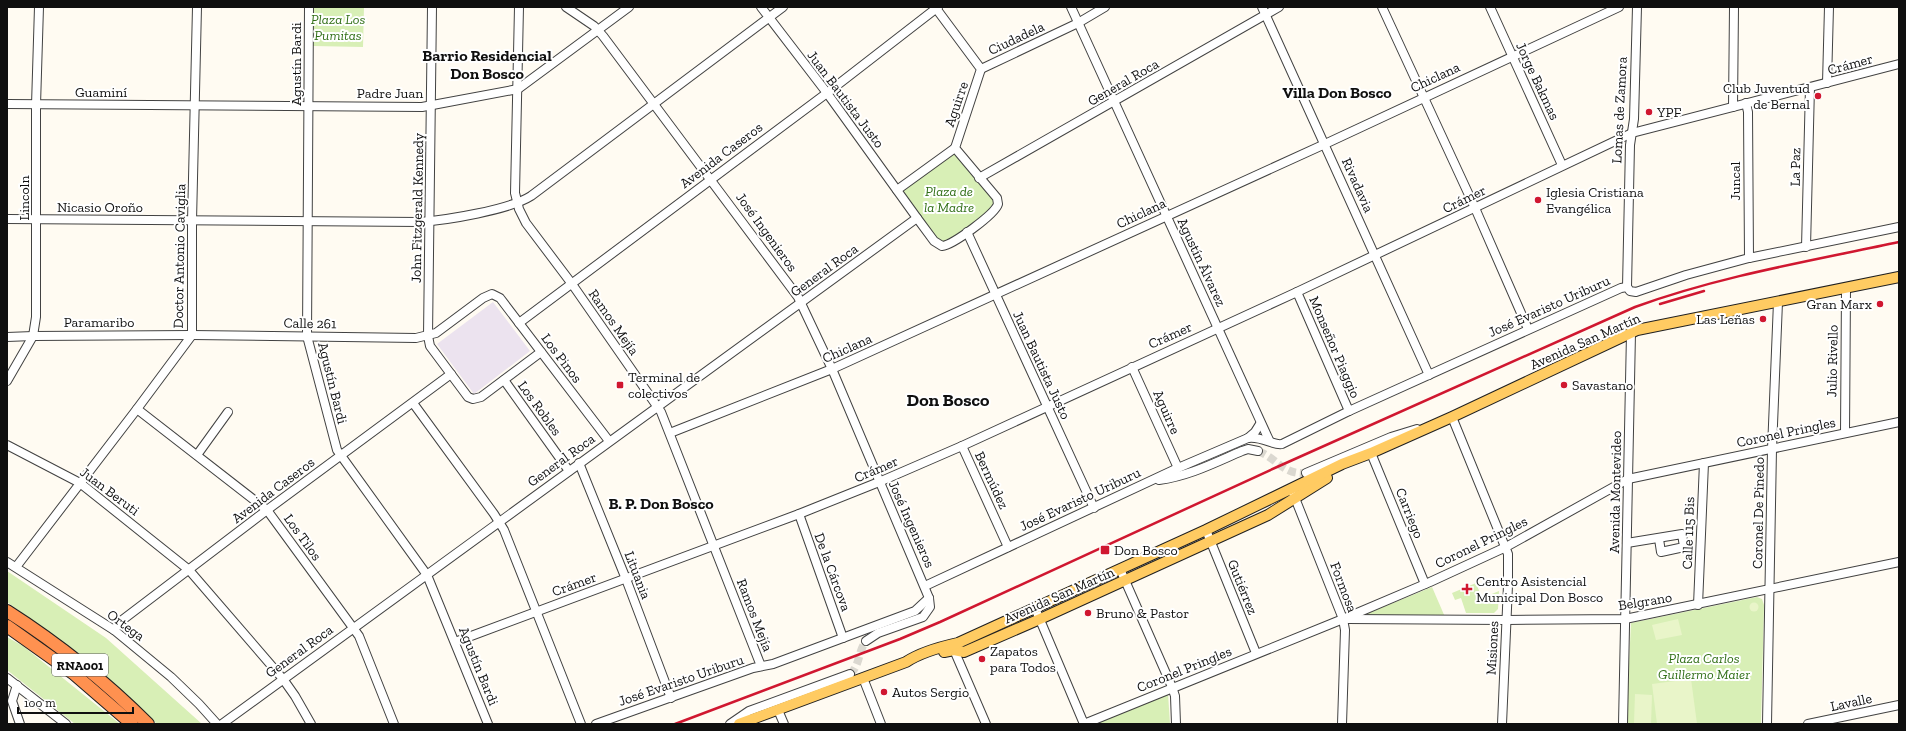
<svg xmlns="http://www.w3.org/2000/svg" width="1906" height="731" font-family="'Zilla Slab',serif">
<rect width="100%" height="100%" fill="#fffbf2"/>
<polygon fill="#ece3ef" points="493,302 530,351 474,394 437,344"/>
<g fill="#d8efb6">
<polygon points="313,7 364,7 363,47 313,46"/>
<polygon points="955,148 997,198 997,208 942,246 897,190"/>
<polygon points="7,571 106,638 202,724 157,724 89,661 7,602"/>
<polygon points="1476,583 1482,598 1499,591 1498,609 1494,613 1466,613 1461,598 1455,600 1452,593"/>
<polygon points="1432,587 1445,617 1359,617"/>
<polygon points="1757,597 1762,599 1764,605 1761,724 1626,724 1631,623"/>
<polygon points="7,637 23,646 120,724 75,724 7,670"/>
<polygon points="1168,693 1170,724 1095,724"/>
</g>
<g fill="#e9f5c9">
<circle cx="1754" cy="607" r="4.5"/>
<polygon points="1678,619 1682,635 1656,640 1652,625"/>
<polygon points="1691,679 1697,724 1657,724 1652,684"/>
<polygon points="1635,694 1652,695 1651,724 1634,723"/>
</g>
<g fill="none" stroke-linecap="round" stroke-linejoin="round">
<g stroke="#dbd8d0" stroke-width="8" stroke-dasharray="8 4" stroke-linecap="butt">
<path d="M1258,451C1278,459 1283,475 1306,473"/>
<path d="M850,674C860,666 858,651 866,641"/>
</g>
<defs>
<g id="minor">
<polyline points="309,7 307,336 337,450 427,575 488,724"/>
<polyline points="432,7 428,336 430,346 468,397 473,399 481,397 541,352"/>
<polyline points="519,7 515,193 519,209 526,223 572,284 661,412 761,666"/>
<polyline points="566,7 594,26 603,36 798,297 832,369 929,598 930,607 923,617 878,633 866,641"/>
<path d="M761,7L827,93L917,218L934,241L942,246C953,245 995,214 998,204L997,198L955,148L981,69L935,7"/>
<polyline points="1071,7 1269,440"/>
<polyline points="1262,7 1429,375"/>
<polyline points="1382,7 1475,208 1528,329"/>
<polyline points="1490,7 1562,165"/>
<polyline points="981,69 1078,23 1105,7"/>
<polyline points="1827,83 1829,7"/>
<polyline points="1746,103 1748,112 1749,258"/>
<polyline points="7,104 422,107 518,89 629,7"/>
<polyline points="1733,107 1734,7"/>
<polyline points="979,178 1279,7"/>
<polyline points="897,190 955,148"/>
<path d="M7,219L420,222C447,220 509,210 531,196L783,7"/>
<polyline points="967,232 1094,508"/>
<polyline points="1806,247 1810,87"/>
<polyline points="1627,287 1630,145 1634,119 1637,7"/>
<polyline points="1297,292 1349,411"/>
<polyline points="519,323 827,93 938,7"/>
<polyline points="7,337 33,336 192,335 416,338 436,333 483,298 492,294 500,298 609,441"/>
<polyline points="1132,367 1178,468"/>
<polyline points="504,380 569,471"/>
<polyline points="7,381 33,336 36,317 36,105 39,7"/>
<polyline points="413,403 494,514 504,530 581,724"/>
<polyline points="137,409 267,510 359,636 394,724"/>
<polyline points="1452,417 1508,554 1508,585 1502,724"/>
<polyline points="670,433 832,369 1325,144 1619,7"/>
<polyline points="1845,433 1846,289"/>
<path d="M1248,438C1262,436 1274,446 1282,444L1349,411L1621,288L1627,287L1630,291L1636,292L1686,275L1749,258L1899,227"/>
<polyline points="7,445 80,483 189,570 283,679 295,696 311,724"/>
<polyline points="962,446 1008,547"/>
<polyline points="1371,453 1425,584"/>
<polyline points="197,455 228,412"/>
<polyline points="579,463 626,579 671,698"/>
<polyline points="1306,473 1391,437 1417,429"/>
<path d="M1159,480C1189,476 1214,463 1242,451L1248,449L1258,451"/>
<polyline points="1293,493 1343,619 1345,630 1342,724"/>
<polyline points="799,514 843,638"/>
<polyline points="1206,530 1256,653"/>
<polyline points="1627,543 1682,534 1684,547 1661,552 1659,539"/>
<polyline points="7,562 114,630 171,677 199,704 217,724"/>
<polyline points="16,567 137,409 192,335 192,221 197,7"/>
<polyline points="1120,569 1172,687 1175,696 1176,724"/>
<polyline points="925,586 1178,468 1248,438 1255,432 1260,424"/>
<polyline points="1698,605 1704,463"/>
<polyline points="1035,608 1084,724 1343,619 1430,582 1506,547 1628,479 1899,422"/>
<polyline points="1348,619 1507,620 1625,619 1899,562"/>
<polyline points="114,630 121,621 267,510 451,374"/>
<polyline points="455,642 799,514 879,482 962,446 1297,292 1632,133 1899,64"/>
<polyline points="954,650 986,724"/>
<polyline points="7,678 66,724"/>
<polyline points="863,678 881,724"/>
<polyline points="17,685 12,701 20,724"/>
<polyline points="778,710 784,724"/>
<polyline points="222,724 917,218"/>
<polyline points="596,724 753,668 773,664 915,611 929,598"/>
<polyline points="730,724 749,711 850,674"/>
<polyline points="1623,724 1631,333"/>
<polyline points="1767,724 1772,449 1778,302"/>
<polyline points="1808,724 1899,705"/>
</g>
<g id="major">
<polyline points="944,652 954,650 964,652 1040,619 1268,515 1327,478"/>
<path d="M739,724L906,662C921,652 940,647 958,643L1206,530L1342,464L1371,453L1452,417L1637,330L1899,277"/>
</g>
<g id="highway">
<path d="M7,611C57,643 106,682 148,724"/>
<polyline points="7,626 73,673 132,724"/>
</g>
</defs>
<use href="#minor" stroke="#424242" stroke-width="10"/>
<use href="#major" stroke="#202020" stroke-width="12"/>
<use href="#highway" stroke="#202020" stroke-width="14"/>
<use href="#minor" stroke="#fff" stroke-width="8"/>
<use href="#major" stroke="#ffcb62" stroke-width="10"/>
<use href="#highway" stroke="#ff9150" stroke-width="12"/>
<g stroke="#d01730" stroke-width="2.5">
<polyline points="1660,304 1704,291"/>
<path d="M675,724L900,639L940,622L1277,467L1635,307C1720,276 1810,261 1899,242"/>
</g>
</g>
<g fill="#d01730" stroke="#fff" stroke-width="1.5">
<circle cx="1818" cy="96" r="4"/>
<circle cx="1649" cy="112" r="4"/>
<circle cx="1538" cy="200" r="4"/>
<circle cx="1880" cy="304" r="4"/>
<circle cx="1763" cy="319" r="4"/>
<rect x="616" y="381" width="8" height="8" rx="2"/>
<circle cx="1564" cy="385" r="4"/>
<rect x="1100" y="545" width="10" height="10" rx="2"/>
<path d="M1465 583h4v4h4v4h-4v4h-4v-4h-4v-4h4z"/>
<circle cx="1088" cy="613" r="4"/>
<circle cx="982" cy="659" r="4"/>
<circle cx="884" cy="692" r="4"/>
</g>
<g text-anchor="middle" stroke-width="4" stroke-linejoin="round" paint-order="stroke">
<rect fill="#fff" stroke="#575757" stroke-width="1" x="52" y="654" width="56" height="22" rx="3"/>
<g font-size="13" font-weight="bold" fill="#0f0f0f">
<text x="80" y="670">RNA001</text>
</g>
<g font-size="14" font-style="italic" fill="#316f17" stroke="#fff">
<text x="338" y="24">Plaza Los<tspan x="338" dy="16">Pumitas</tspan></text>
<text x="949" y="196">Plaza de<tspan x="949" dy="16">la Madre</tspan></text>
<text x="1704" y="663">Plaza Carlos<tspan x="1704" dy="16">Guillermo Maier</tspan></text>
</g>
<g font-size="14" fill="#0f0f0f" stroke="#fff">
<text transform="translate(1016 38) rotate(-25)" y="5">Ciudadela</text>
<text transform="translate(296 64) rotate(-90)" y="5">Agustín Bardi</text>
<text transform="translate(1850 64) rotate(-15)" y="5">Crámer</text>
<text transform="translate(1435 77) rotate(-25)" y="5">Chiclana</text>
<text transform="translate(1538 81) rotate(65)" y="5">Jorge Bakmas</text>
<text transform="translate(1123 82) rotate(-30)" y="5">General Roca</text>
<text x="101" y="97">Guaminí</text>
<text x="390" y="98">Padre Juan</text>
<text transform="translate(846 99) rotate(53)" y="5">Juan Bautista Justo</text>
<text transform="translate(956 104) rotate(-71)" y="5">Aguirre</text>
<text transform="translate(1619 110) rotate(-87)" y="5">Lomas de Zamora</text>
<text transform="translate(721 155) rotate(-37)" y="5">Avenida Caseros</text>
<text transform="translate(1795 167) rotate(-89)" y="5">La Paz</text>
<text transform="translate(1735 181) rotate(-90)" y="5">Juncal</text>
<text transform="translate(1358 185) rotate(66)" y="5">Rivadavia</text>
<text transform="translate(24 198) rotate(-90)" y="5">Lincoln</text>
<text transform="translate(1464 199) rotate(-26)" y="5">Crámer</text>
<text x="100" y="212">Nicasio Oroño</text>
<text transform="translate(417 208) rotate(-89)" y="5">John Fitzgerald Kennedy</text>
<text transform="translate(1141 213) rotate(-25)" y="5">Chiclana</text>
<text transform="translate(767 232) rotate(54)" y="5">José Ingenieros</text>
<text transform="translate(179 256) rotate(-89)" y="5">Doctor Antonio Caviglia</text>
<text transform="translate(1202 262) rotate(65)" y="5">Agustín Álvarez</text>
<text transform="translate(824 270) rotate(-36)" y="5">General Roca</text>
<text transform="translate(1549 306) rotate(-24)" y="5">José Evaristo Uriburu</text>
<text x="99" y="327">Paramaribo</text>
<text transform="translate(614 322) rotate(55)" y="5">Ramos Mejía</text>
<text transform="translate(310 323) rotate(1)" y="5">Calle 261</text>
<text transform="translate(1170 335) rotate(-24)" y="5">Crámer</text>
<text transform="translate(1585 341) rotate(-24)" y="5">Avenida San Martín</text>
<text transform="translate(1335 347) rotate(67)" y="5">Monseñor Piaggio</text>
<text transform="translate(847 348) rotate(-24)" y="5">Chiclana</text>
<text transform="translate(562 358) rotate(53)" y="5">Los Pinos</text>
<text transform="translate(1832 361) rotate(-89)" y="5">Julio Rivello</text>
<text transform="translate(1042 365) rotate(65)" y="5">Juan Bautista Justo</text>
<text transform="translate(333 383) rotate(76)" y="5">Agustín Bardi</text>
<text transform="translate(540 408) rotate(54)" y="5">Los Robles</text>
<text transform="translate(1167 412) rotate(66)" y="5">Aguirre</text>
<text transform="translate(1786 432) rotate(-12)" y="5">Coronel Pringles</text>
<text transform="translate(561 460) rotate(-36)" y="5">General Roca</text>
<text transform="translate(876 469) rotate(-23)" y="5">Crámer</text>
<text transform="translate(992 480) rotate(65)" y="5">Bermúdez</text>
<text transform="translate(273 490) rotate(-37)" y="5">Avenida Caseros</text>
<text transform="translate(110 491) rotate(37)" y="5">Juan Beruti</text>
<text transform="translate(1615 492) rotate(-89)" y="5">Avenida Montevideo</text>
<text transform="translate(1080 499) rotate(-25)" y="5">José Evaristo Uriburu</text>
<text transform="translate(1410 513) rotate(68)" y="5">Carriego</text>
<text transform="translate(1758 513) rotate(-89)" y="5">Coronel De Pinedo</text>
<text transform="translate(912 524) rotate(66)" y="5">José Ingenieros</text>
<text transform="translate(1688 533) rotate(-88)" y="5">Calle 115 Bis</text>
<text transform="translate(303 537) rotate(54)" y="5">Los Tilos</text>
<text transform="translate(1481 542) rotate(-26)" y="5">Coronel Pringles</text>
<text transform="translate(833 572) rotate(70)" y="5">De la Cárcova</text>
<text transform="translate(638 575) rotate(69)" y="5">Lituania</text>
<text transform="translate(574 584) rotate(-20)" y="5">Crámer</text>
<text transform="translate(1243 587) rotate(68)" y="5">Gutiérrez</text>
<text transform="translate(1344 587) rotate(69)" y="5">Formosa</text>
<text transform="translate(1059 595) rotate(-24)" y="5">Avenida San Martín</text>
<text transform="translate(1645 601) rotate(-9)" y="5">Belgrano</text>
<text transform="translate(755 615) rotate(69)" y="5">Ramos Mejía</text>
<text transform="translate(126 625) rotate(36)" y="5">Ortega</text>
<text transform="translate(1492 648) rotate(-87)" y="5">Misiones</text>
<text transform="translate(299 651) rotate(-36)" y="5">General Roca</text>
<text transform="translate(479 666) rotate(68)" y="5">Agustín Bardi</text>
<text transform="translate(1184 669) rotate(-22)" y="5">Coronel Pringles</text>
<text transform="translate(681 680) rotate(-19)" y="5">José Evaristo Uriburu</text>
<text transform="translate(1851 702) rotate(-12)" y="5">Lavalle</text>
</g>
<g font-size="14" fill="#0f0f0f" stroke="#fff" text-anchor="start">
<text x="1810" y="93" text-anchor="end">Club Juventud<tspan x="1810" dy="16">de Bernal</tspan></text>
<text x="1657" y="117">YPF</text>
<text x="1546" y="197">Iglesia Cristiana<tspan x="1546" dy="16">Evangélica</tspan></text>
<text x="1872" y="309" text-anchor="end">Gran Marx</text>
<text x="1755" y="324" text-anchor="end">Las Leñas</text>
<text x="628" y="382">Terminal de<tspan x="628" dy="16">colectivos</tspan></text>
<text x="1572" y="390">Savastano</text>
<text x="1114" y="555">Don Bosco</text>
<text x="1476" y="586">Centro Asistencial<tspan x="1476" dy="16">Municipal Don Bosco</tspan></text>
<text x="1096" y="618">Bruno &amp; Pastor</text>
<text x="990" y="656">Zapatos<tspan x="990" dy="16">para Todos</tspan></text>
<text x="892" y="697">Autos Sergio</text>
</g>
<g font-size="16" font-weight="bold" fill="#0f0f0f" stroke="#fff">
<text x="487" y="61">Barrio Residencial<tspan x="487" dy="18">Don Bosco</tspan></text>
<text x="1337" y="98">Villa Don Bosco</text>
<text x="661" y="509">B. P. Don Bosco</text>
</g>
<g font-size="18" font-weight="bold" fill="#0f0f0f" stroke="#fff">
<text x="948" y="406">Don Bosco</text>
</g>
</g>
<rect width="1906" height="731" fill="none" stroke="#0f0f0f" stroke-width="16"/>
<path d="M18 707v6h115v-6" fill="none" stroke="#0f0f0f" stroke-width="2"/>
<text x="24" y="707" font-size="12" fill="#0f0f0f" stroke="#ffffff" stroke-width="3" paint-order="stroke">100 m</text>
</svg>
